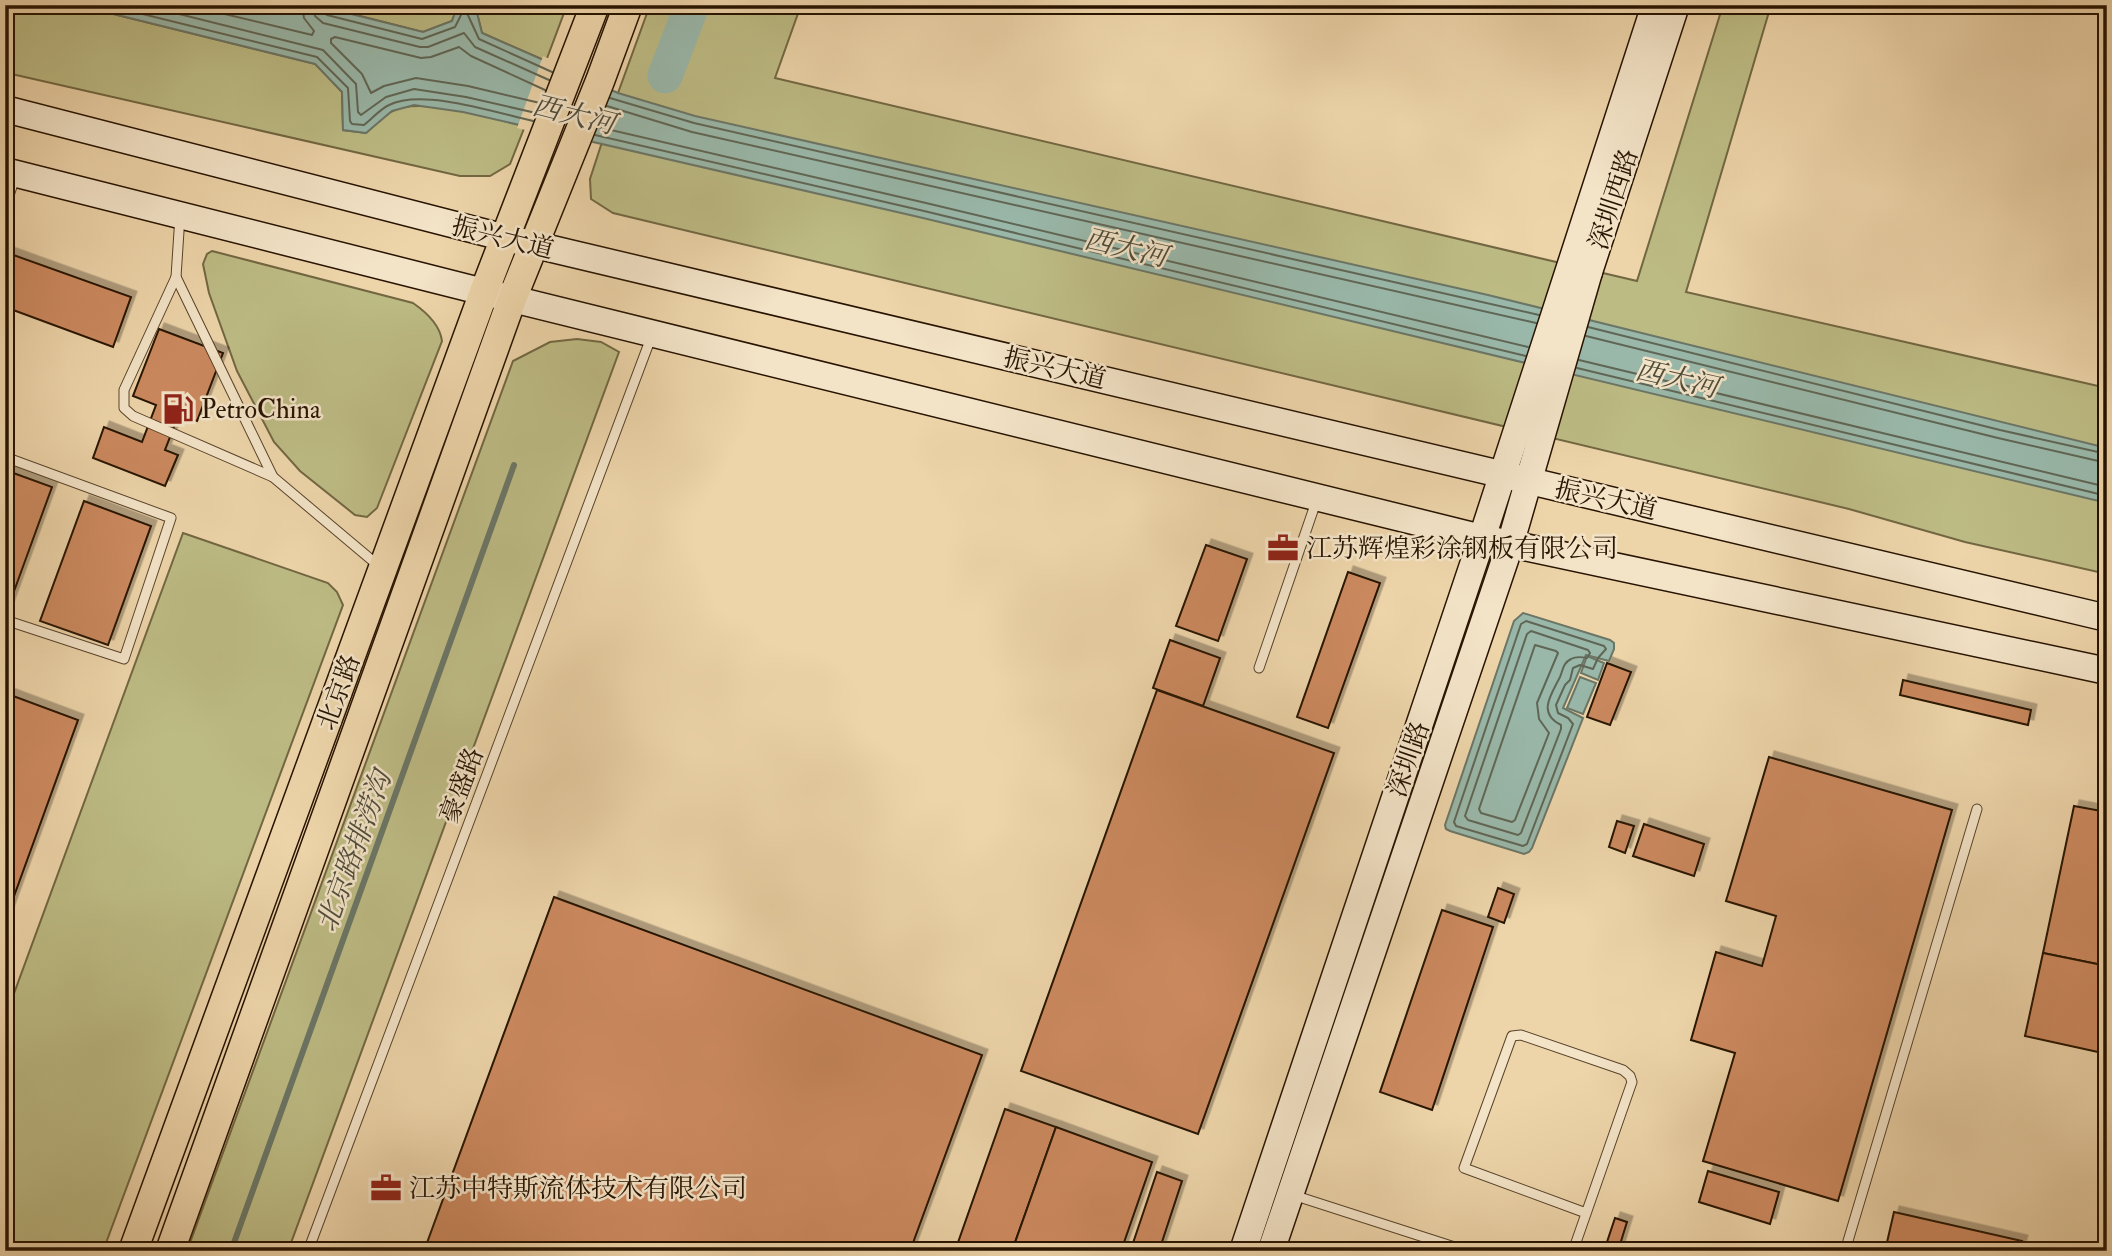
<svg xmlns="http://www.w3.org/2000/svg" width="2112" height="1256" font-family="'IM FELL Double Pica','Noto Serif SC',serif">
<defs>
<filter id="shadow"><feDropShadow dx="5.5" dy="-5.5" stdDeviation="0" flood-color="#0004"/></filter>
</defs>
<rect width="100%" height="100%" fill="#edd4a9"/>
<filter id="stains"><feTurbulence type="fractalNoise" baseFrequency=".00286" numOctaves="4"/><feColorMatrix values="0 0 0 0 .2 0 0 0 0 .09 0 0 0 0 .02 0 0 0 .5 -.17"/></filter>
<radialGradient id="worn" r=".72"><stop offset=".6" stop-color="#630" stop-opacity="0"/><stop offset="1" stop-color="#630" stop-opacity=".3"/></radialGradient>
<g fill="#bdbb84" stroke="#726742" stroke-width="2">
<path d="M5,5H77L316,64L342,92L343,130L366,133C374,126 382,117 391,112C419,95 493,119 525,126L510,164L490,176H460L16,75L5,72Z"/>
<polygon points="317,5 458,5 452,21 423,32"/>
<polygon points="475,5 567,5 546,61 482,33"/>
<polygon points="650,5 801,5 775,78 1637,281 1723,5 1771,5 1686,292 2107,388 2107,574 1965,542 1849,509 613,213 591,199 590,179 618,93"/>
<path d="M212,251L413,303C426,312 440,325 442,341L377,508L367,517L355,515L300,471L274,442L237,371L209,293L203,264L207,254Z"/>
<polygon points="577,339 601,342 619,352 288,1251 187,1251 513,361 550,342"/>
<polygon points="183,533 328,583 337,592 343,605 103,1251 5,1251 5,1018"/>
</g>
<g fill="#99b8aa" stroke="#6b7666" stroke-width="2">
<polygon points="77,5 315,5 423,32 452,21 458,5 475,5 482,33 618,93 695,116 1488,295 2107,448 2107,503 923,218 463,112 414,105 392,111 366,133 343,130 342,92 315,64"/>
<polygon points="1523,613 1610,640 1614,643 1614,649 1609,661 1586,655 1563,708 1583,718 1532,848 1529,852 1524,854 1450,831 1446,829 1445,825 1514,621"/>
<polygon points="1587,656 1604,663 1598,680 1581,673"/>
<polygon points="1580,677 1596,683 1583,714 1567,708"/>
</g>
<polygon fill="#edd4a9" points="543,56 612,87 591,145 517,128"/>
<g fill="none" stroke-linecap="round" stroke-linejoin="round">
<g stroke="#606655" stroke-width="2">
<path d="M106,5L317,57L348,88L350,121L352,124L364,125C372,119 380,109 389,105C422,88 497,113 533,121"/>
<polyline points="143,5 323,50 356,84 358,112 361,115 386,97 414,89 466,97 536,113"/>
<polyline points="187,5 312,35 314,31 304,18 302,5"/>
<polyline points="312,5 315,16 323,23 420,47 428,47 464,33 475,47 549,80"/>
<polyline points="321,5 322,11 327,15 422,39 455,27 462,13 466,11 479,39 552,72"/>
<polyline points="610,98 694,123 1539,315"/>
<polyline points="540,103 468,86 416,78 384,86 371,93 362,74 331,43 331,39 335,37 421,58 431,57 459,47 471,56 545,90"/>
<polyline points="607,106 692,132 1536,323"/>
<polyline points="598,127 926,203 1528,347"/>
<polyline points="595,135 924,211 1526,356"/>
<polyline points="1588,327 2000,430 2107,454"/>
<polyline points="1586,336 1998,438 2107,463"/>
<polyline points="1579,360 2107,487"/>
<polyline points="1577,368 2107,496"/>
<polygon points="1526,621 1604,646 1606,649 1598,658 1593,669 1580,665 1573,668 1570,680 1565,685 1556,705 1558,713 1568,718 1573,724 1527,844 1523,846 1456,826 1454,822 1521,624"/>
<path d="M1531,631L1588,650L1590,653L1587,658C1582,657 1576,656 1571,659C1563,663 1563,670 1560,677C1551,695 1537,713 1561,725V729L1521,833L1518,835L1468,820L1465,816L1527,634Z"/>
<polygon points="1535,645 1556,651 1558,653 1537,703 1539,719 1549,733 1515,820 1512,822 1481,813 1479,809"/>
</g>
<polyline stroke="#6b7666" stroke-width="6" points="231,1251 514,465"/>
<polyline stroke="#99b8aa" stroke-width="35" points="665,76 692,5"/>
</g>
<g fill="#cc895e" stroke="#271300" stroke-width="2" filter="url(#shadow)">
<polygon points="5,252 131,297 113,347 5,307"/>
<polygon points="159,329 223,353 197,421 179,414 165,450 178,455 165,486 93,458 104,427 142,442 156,405 133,396"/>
<polygon points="5,470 52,487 5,616"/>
<polygon points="84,501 151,526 108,645 40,621"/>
<polygon points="1206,545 1247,559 1218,641 1176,626"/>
<polygon points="1348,572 1380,583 1328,728 1297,717"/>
<polygon points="1170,640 1220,658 1203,706 1153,688"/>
<polygon points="1607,663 1631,672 1610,725 1587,717"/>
<polygon points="1903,680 2031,710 2028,725 1900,695"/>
<polygon points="1157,690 1334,753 1198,1134 1021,1071"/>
<polygon points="5,693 78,720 5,921"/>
<polygon points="1769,757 1952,810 1838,1201 1703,1161 1735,1053 1691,1040 1716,952 1762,966 1776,916 1726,901"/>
<polygon points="2074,806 2107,812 2107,966 2043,953"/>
<polygon points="1617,821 1634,826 1625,853 1609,847"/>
<polygon points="1644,824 1704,844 1694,876 1633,856"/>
<polygon points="1498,888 1514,894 1504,923 1488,917"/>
<polygon points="554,897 982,1055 910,1251 424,1251"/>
<polygon points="1442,910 1493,927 1432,1110 1380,1092"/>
<polygon points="2043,953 2107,966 2107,1054 2025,1036"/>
<polygon points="1005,1109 1056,1127 1012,1251 955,1251"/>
<polygon points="1056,1127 1152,1162 1121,1251 1012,1251"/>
<polygon points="1708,1171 1779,1192 1770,1224 1699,1202"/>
<polygon points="1157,1172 1182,1181 1159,1251 1133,1243"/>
<polygon points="1894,1212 2022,1241 2019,1251 1885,1251"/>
<polygon points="1615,1218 1627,1222 1618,1251 1604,1251"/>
</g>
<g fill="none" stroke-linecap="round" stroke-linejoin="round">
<defs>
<g id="lane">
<polyline points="5,207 16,175"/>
<polyline points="180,216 176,277 124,390 124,408 133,416 273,477 380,567"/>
<polyline points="176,277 273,477"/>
<polyline points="5,457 171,518 124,659 5,620"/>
<polyline points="1259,668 1317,499"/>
<polyline points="1293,1195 1467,1251"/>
<polyline points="308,1251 652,335"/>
<polyline points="1573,1251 1632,1082 1630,1076 1623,1070 1521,1035 1512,1036 1464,1168 1586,1213"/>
<polyline points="1845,1251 1977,809"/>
</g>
<g id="secondary">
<polyline points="5,109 506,238 2107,618"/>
<polyline points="5,171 484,292 1482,538 2107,671"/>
<polyline points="1575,267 1589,272 1676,5"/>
<polyline points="1243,1251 1482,538 1655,5"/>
<polyline points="1271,1251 1510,545 1589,272"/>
</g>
<g id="primary">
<polyline points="133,1251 484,292 595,5"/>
<polyline points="170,1251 512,299 600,81 628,5"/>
</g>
</defs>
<use href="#lane" stroke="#58432a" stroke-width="11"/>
<use href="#secondary" stroke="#271300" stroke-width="29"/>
<use href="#primary" stroke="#271300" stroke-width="31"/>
<use href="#lane" stroke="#f3e3c7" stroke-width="9"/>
<use href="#secondary" stroke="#f3e3c7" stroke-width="26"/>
<use href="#primary" stroke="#edd4a9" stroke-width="28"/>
</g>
<defs>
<symbol id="fuel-bare" viewBox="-9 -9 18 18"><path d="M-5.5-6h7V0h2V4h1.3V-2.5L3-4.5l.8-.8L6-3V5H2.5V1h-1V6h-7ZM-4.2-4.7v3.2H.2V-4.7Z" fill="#8f2418" stroke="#f3e3c7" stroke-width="2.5" paint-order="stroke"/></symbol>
<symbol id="office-bare" viewBox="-9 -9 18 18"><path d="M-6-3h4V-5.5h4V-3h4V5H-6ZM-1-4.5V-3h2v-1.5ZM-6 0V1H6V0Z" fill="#8f2418" stroke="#f3e3c7" stroke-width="2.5" paint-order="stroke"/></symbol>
</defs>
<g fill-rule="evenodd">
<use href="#fuel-bare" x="156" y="387" width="44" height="44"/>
<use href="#office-bare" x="1261" y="526" width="44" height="44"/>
<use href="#office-bare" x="364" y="1166" width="44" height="44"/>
</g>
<g text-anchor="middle" stroke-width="5" stroke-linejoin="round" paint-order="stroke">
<g font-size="26" fill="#271300" stroke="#f3e3c7">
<text transform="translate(1613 199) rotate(-72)" y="9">深圳西路</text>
<text transform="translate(503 237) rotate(14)" y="9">振兴大道</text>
<text transform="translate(1055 368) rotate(13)" y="9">振兴大道</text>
<text transform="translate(1606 499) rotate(13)" y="9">振兴大道</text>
<text transform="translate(338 692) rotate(-70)" y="9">北京路</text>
<text transform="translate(1408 759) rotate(-71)" y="9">深圳路</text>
<text transform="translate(461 785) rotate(-69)" y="9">豪盛路</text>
</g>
<g font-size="26" fill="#271300" stroke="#f3e3c7" text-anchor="start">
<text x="201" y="418">PetroChina</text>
<text x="1306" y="557">江苏辉煌彩涂钢板有限公司</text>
<text x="409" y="1197">江苏中特斯流体技术有限公司</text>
</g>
<g font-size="28" font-style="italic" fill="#4f4d3c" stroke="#f3e3c7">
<text transform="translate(574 114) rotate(14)" y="10">西大河</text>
<text transform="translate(1126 247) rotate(13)" y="10">西大河</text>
<text transform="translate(1677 378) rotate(13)" y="10">西大河</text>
<text transform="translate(353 851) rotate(-70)" y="10">北京路排涝沟</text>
</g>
</g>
<rect width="2112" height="1256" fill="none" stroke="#edd4a9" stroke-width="28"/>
<rect x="7" y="7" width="2098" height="1242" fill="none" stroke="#271300" stroke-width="3.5"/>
<rect x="14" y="14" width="2084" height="1228" fill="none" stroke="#271300" stroke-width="2"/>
<rect width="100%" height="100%" filter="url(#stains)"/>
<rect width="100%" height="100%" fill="url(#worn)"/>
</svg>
